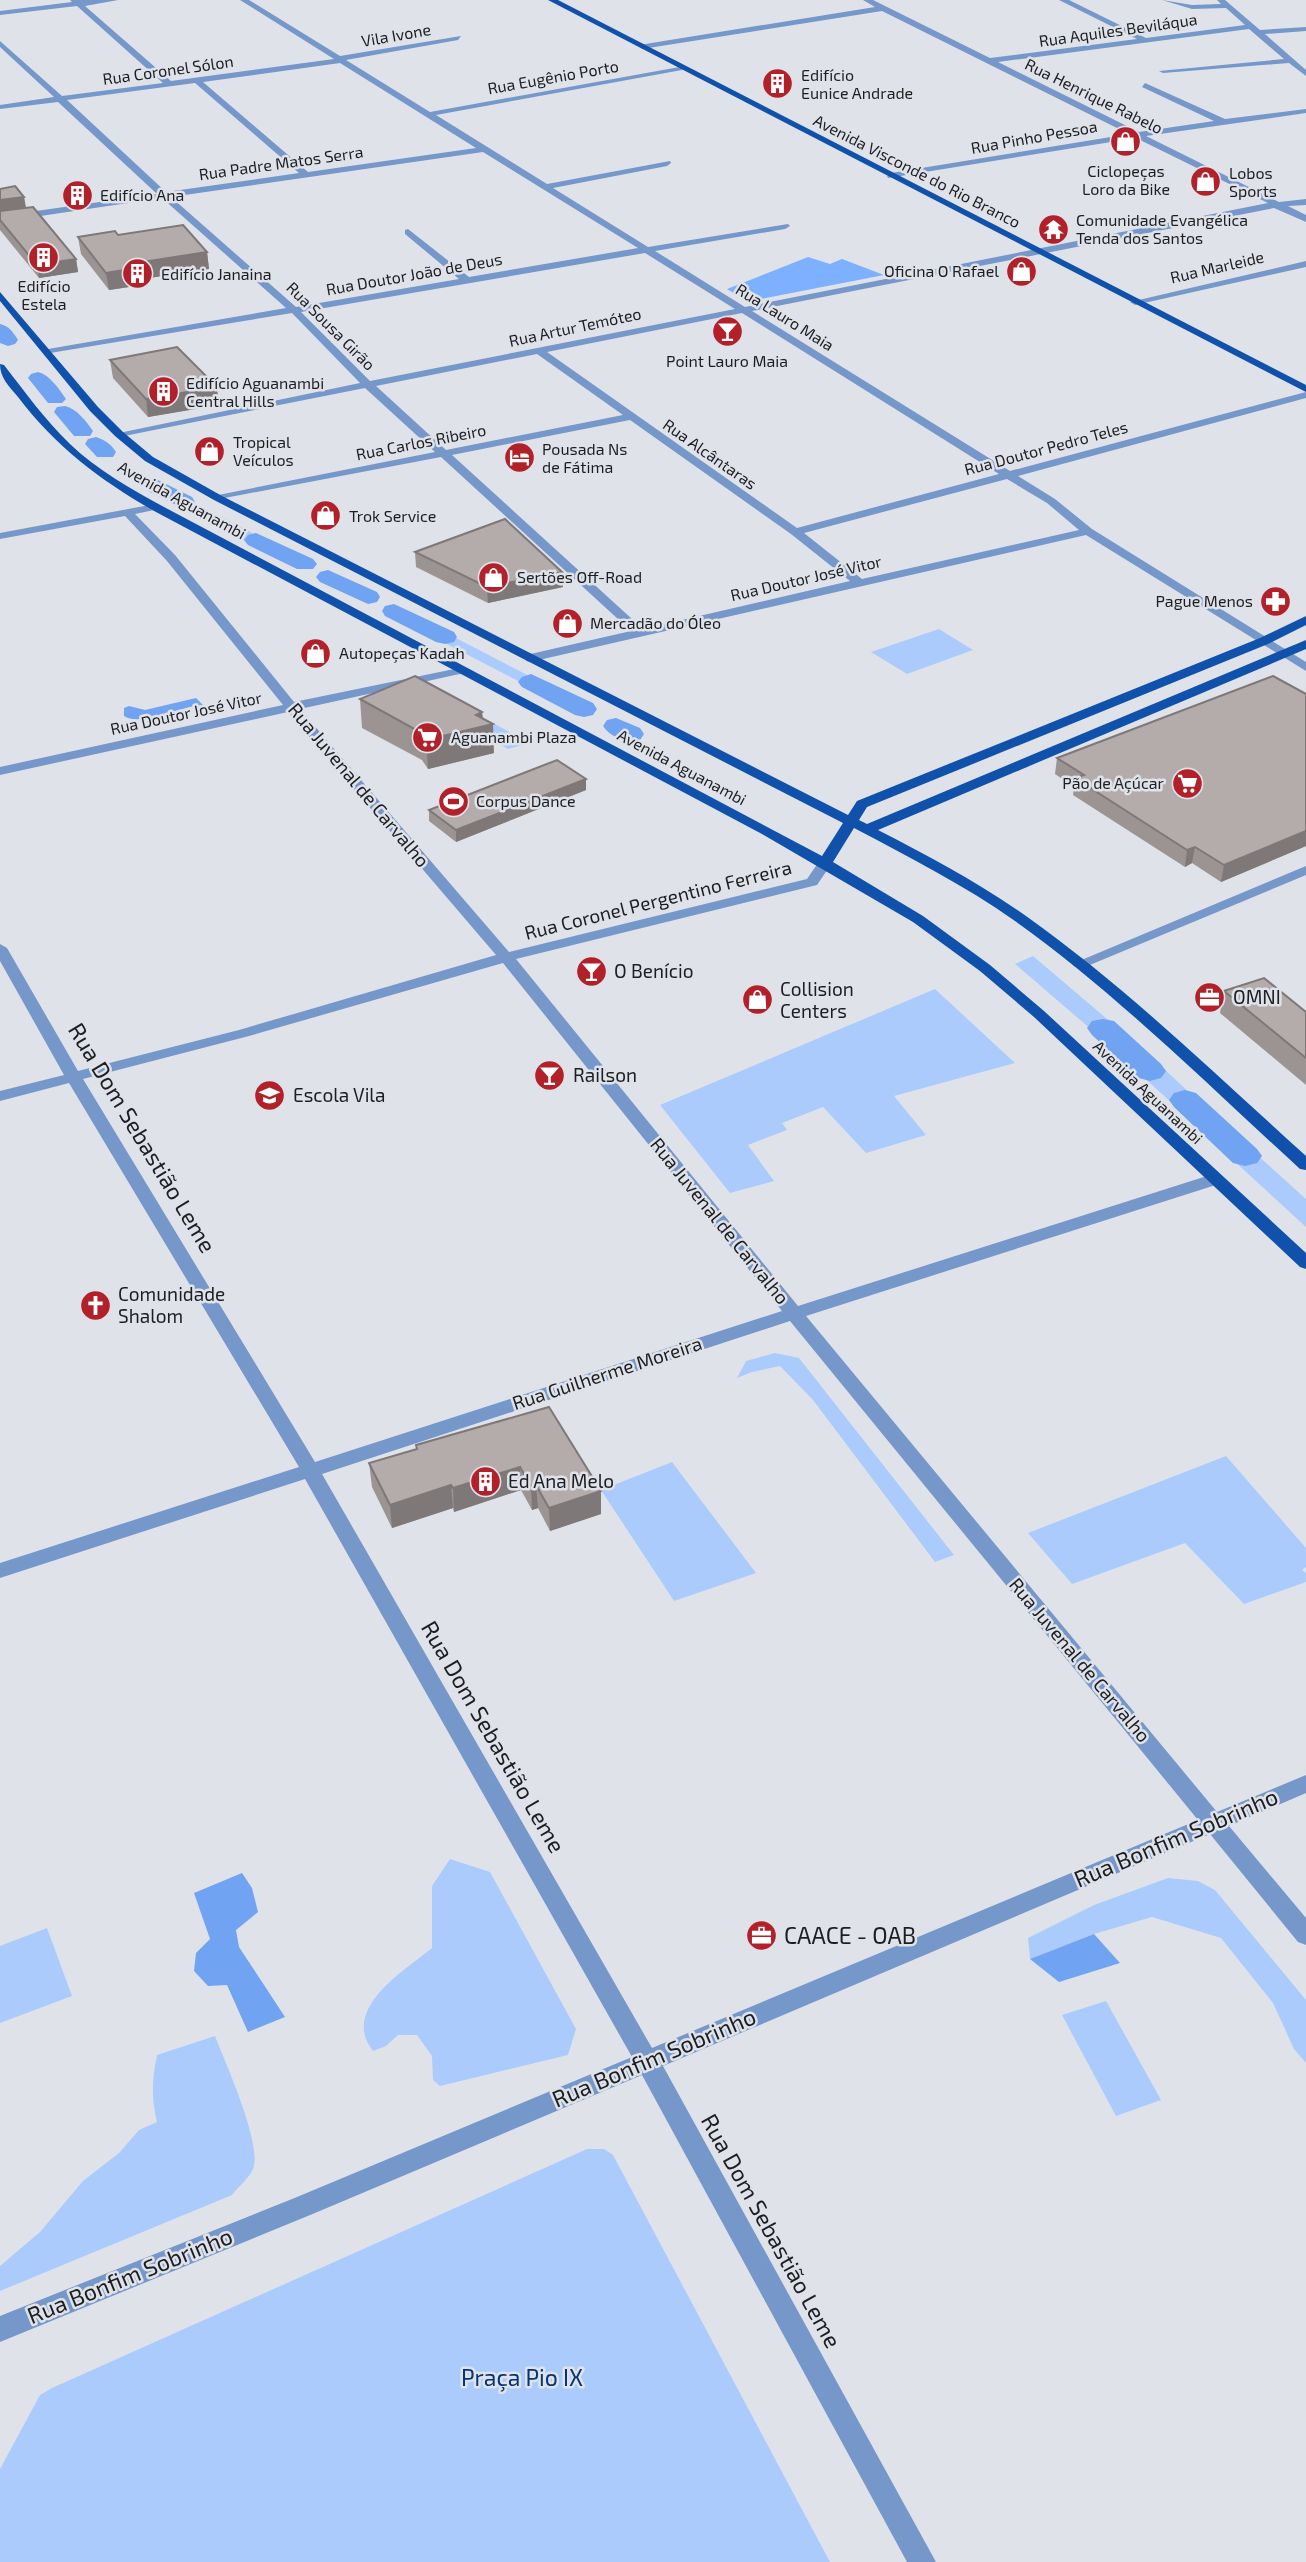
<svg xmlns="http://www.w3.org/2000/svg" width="1306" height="2562" font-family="'Exo 2',sans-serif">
<rect width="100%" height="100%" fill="#dfe3e9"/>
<g fill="#abcbfd">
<polygon points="189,500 262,538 250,543 177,504"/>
<polygon points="939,629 973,650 907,674 871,652"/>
<polygon points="450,635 537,680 526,685 439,640"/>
<polygon points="457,704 530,743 508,749 441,710"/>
<polygon points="1033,956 1113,1024 1093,1031 1015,964"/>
<polygon points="935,989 1015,1063 894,1096 926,1135 866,1153 823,1107 782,1123 787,1130 748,1145 774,1181 730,1193 660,1105"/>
<polygon points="1162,1067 1194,1097 1173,1104 1140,1074"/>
<polygon points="1255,1153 1306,1199 1306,1227 1233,1160"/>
<polygon points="775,1353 799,1358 954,1555 935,1562 813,1400 780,1366 752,1372 737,1378 746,1361"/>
<polygon points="1226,1456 1306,1548 1306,1567 1302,1570 1306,1573 1306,1582 1244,1604 1185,1543 1072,1584 1028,1533"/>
<polygon points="672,1462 756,1573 674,1601 601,1490"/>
<path d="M450,1859L490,1872L576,2029L568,2055L440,2086L433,2080L432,2056L417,2035H398L386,2046L373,2051C340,2009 404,1971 432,1948V1886Z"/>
<polygon points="1168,1878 1198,1881 1215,1890 1306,2000 1306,2063 1294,2049 1273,2003 1221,1938 1152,1917 1094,1934 1030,1959 1028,1938 1094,1905"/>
<polygon points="47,1928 72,1996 0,2023 0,1946"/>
<polygon points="1106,2001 1161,2100 1116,2116 1062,2015"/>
<path d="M215,2036C225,2062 263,2145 253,2169C249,2178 238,2187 232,2195L0,2291V2266L40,2232L83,2181L119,2153L139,2130L157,2122C151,2098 152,2079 157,2055Z"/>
<polygon points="587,2149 604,2149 613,2155 830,2562 0,2562 0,2469 40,2395 52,2388"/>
</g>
<polygon fill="#7db0fe" points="808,257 830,264 842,259 884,275 756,300 745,300 727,289"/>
<g fill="#70a3f1">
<path d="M196,698L203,705C180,706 141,727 124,716V708L129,706L145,710Z"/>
<polygon points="242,1873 252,1888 258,1912 236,1930 239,1947 285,2017 248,2032 227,1985 208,1986 194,1971 196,1953 210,1939 194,1893"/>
<polygon points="1094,1934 1120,1963 1059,1982 1030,1959"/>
</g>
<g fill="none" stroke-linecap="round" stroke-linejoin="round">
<g fill="#70a3f1" fill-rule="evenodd">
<path d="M0,324C9,326 13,332 18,340L15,344L8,346L0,343Z"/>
<path d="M38,372C50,375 59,389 66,399L62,403H48L28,378L31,374Z"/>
<path d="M65,406C77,409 86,421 93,431L90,436H74L54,412L57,407Z"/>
<path d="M96,437C105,440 111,444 116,452L113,457H97L85,444L88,439Z"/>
<polygon points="156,479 192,497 195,502 192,507 184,509 148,491 145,486 148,481"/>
<polygon points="256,533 313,559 317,564 313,569 297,569 248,545 244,540 248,535"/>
<polygon points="328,570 377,592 380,597 377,602 368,604 320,582 316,577 320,572"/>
<polygon points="394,604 454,632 457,637 454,642 445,644 436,642 385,616 382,611 385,606"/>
<polygon points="531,674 593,703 597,709 593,715 584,717 575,715 522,687 518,682 522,677"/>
<path d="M616,718L640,728L644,734L640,740C627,743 611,738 603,726L607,720Z"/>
<polygon points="1103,1019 1114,1021 1161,1064 1166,1071 1161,1078 1150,1081 1139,1078 1092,1035 1087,1028 1092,1021"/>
<polygon points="1185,1090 1196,1093 1257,1149 1262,1156 1257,1163 1245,1166 1233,1163 1174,1107 1169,1100 1174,1093"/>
</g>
<g fill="#7697c9" fill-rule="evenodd">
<path d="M70,0H118L85,6L171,81L334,59L240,0H249L340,56L461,36L458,40L346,60L430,112L685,66L682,70L436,115L547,184L670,161L671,163L667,166L553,188L648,247L788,224L790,226L785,229L655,251L745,307L1268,203L1136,138L888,178L887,176L891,173L1129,134L882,11L642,49L639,45L875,7L863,0H873L990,58L1137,39L1059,0H1069L1146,38L1245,25L1226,8L1192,9L1162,0L1192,5L1221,4L1217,0H1225L1260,30L1306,27V31L1265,34L1306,70V76L1289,63L1163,73L1159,71L1284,59L1249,29L998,62L1139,132L1214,121L1142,87L1145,83L1225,119L1306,109V113L1146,136L1279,202L1306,199V205L1288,206L1306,215V222L1274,208L752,311L1010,471L1306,392V398L1018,476L1055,499L1092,529L1306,662V671L1086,535L530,662L526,661V655L631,631L441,457L214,500V496L218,495L435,452L365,388L119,437L114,434L360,383L292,313L44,354V350L48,349L286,308L162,198L0,222V216L157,194L58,102L0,109V105L54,97L0,47V41L62,96L163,83L77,6L0,15V11L72,2ZM340,63L476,148L308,172L203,82ZM195,83L299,173L166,192L67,100ZM483,152L638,248L469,277L408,229L405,230V234L459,279L296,307L171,197ZM645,253L735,309L370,381L301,312ZM742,313L999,474L797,528L547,352ZM537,354L623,415L446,450L376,386ZM630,420L791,534L850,581L643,629L452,455ZM1007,479L1047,503L1079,530L862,579L804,533Z"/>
<polygon points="1306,261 1306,267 1135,305 1130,302"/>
<path d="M155,504L159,505V509L135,514L175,555L294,702L464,667V673L300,709L509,952L807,879L820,860H830L832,863L817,885L516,959L798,1306L1210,1175L1216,1174L1224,1179L1222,1183L806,1316L1217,1812L1306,1775V1793L1229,1826L1306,1918V1945L1298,1942L1210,1834L663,2066L936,2562H907L642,2075L315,2213L0,2342V2316L297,2197L632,2057L305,1479L0,1578V1563L299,1467L69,1083L0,1101V1091L64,1075L0,961V944L7,948L78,1071L239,1030L496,955L288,712L0,775V767L283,705L167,561L125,516L0,539V533ZM503,963L782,1311L315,1462L83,1079L249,1036ZM790,1321L1198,1820L652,2048L322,1474Z"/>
<polygon points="1306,866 1306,875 1085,967 1075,967 1072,964"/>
</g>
<g fill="#1051ab" fill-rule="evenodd">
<polygon points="548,0 558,0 1306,385 1306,392"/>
<path d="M0,292L98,407L123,432L153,457L222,496L848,815L857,801L1260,638L1306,616V625L1268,644L867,807L859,820L867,824L1306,640V649L878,830C929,856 979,883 1026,916C1126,987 1215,1074 1306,1156V1170L1300,1169C1207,1084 1117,994 1015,921C964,885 909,857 854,828L833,862L923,916L990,965L1044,1011L1306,1253V1269L1300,1267L1034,1017L980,971L913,922L762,834L156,512C101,481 56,447 18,397C9,386 0,378 0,364L4,365C25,392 45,420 70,444C97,470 131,489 164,507L822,856L843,823L214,500L145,461L115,436L90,411L0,301Z"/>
</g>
</g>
<g fill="#9b9493">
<polygon points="0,189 24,197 26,207 76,259 78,272 39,278 0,230"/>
<polygon points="78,237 207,252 209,269 149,278 149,284 109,290 81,254"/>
<polygon points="110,360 219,405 148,417 113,378"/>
<polygon points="415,552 563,587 488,603 416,567"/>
<polygon points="1306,694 1306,846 1221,882 1192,863 1185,867 1073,795 1074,787 1055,774 1057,758"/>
<polygon points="360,699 482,712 483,718 494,753 428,769 422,760 362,728"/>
<polygon points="586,779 586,790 456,842 429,821 429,810"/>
<polygon points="1224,991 1306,1012 1306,1085 1220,1013"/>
<polygon points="549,1407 601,1491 601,1514 550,1531 538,1508 532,1510 521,1490 454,1512 453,1508 392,1528 372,1487 369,1463 416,1449 416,1445"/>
</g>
<g fill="#7e7878">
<polygon points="24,197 26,210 0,213 0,200"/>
<polygon points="207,252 209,269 149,278 149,284 109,290 106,273 143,262"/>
<polygon points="76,259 78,272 39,278 37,265"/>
<polygon points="217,387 219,405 148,417 146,399"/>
<polygon points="562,572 563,587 488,603 487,587"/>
<polygon points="482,712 483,727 493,724 494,753 428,769 426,740"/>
<polygon points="586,779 586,790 456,842 456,830"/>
<polygon points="1306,831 1306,846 1221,882 1224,865"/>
<polygon points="1195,847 1192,863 1185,867 1187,850"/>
<polygon points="520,1467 521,1490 454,1512 453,1488"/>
<polygon points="451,1485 453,1508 392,1528 390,1505"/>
<polygon points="536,1485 538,1508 532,1510 531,1486"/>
<polygon points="601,1491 601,1514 550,1531 549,1508"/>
</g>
<g fill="#b4acab" stroke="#7e7878" stroke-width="2">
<polygon points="15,186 24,197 0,200 0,189"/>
<polygon points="33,207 76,259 37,265 0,220 0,211"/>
<polygon points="183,225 207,252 143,262 147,266 106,273 78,237 115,231 118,235"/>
<polygon points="177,347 217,387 146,399 110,360"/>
<polygon points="505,519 562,572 487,587 415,552"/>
<polygon points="415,676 482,712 476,715 493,724 426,740 420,732 360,699"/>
<polygon points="1273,676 1306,694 1306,831 1224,865 1195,847 1187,850 1075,778 1084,775 1057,758"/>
<polygon points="557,760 586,779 456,830 429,810"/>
<polygon points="1264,978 1306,1012 1306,1058 1224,991"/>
<polygon points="549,1407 601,1491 549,1508 536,1485 531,1486 520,1467 453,1488 451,1485 390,1505 369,1463 417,1449 416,1445"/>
</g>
<defs>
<symbol id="building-disc" viewBox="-11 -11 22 22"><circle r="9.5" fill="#b22029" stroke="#dfe3e9"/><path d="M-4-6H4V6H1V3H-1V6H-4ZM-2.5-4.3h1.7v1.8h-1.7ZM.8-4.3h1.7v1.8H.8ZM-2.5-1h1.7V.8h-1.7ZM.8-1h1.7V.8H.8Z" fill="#fff"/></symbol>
<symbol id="shop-disc" viewBox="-11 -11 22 22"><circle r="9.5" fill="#b22029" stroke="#dfe3e9"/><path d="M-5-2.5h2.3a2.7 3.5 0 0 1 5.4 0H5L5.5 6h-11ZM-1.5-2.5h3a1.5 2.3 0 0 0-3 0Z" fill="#fff"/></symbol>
<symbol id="temple-disc" viewBox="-11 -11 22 22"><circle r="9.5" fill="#b22029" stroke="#dfe3e9"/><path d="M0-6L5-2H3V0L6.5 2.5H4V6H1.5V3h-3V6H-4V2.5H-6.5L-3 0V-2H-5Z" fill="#fff"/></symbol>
<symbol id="bar-disc" viewBox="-11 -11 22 22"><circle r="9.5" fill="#b22029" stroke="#dfe3e9"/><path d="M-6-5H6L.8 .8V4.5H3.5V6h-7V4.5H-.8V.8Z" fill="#fff"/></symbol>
<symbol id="hotel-disc" viewBox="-11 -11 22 22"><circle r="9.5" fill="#b22029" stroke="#dfe3e9"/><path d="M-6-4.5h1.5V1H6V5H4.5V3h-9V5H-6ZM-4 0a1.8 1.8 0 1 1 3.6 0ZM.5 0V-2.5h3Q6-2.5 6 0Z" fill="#fff"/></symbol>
<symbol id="pharmacy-disc" viewBox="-11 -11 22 22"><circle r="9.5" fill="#b22029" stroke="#dfe3e9"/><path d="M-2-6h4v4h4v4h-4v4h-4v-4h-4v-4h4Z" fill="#fff"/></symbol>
<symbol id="supermarket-disc" viewBox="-11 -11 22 22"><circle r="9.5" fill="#b22029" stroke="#dfe3e9"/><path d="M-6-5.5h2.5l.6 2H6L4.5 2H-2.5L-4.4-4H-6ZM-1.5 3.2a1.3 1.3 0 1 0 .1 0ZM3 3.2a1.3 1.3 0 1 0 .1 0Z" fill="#fff"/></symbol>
<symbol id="stadium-disc" viewBox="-11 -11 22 22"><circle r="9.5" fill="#b22029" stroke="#dfe3e9"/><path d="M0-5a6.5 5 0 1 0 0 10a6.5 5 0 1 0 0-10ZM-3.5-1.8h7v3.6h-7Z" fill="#fff"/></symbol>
<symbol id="office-disc" viewBox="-11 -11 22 22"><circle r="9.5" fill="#b22029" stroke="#dfe3e9"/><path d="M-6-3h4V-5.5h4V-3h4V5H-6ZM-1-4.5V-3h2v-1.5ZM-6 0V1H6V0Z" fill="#fff"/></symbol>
<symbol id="school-disc" viewBox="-11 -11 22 22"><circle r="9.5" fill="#b22029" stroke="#dfe3e9"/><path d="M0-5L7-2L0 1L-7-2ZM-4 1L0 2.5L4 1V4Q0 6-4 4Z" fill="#fff"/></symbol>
<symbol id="church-disc" viewBox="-11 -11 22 22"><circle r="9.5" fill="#b22029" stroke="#dfe3e9"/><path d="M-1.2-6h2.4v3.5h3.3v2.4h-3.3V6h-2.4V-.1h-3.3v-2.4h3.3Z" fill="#fff"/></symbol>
</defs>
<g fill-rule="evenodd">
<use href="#building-disc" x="760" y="66" width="35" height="35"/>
<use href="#shop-disc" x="1108" y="124" width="35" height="35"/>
<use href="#shop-disc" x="1188" y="164" width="35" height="35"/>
<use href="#building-disc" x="60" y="178" width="35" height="35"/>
<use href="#temple-disc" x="1036" y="212" width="35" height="35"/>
<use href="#building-disc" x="26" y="240" width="35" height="35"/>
<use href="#shop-disc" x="1004" y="254" width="35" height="35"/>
<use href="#building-disc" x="120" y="256" width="35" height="35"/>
<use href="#bar-disc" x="710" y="314" width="35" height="35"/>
<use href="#building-disc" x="146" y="374" width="35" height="35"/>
<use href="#shop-disc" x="192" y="434" width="35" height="35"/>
<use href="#hotel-disc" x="502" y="440" width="35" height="35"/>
<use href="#shop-disc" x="308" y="498" width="35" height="35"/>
<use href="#shop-disc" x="476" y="560" width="35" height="35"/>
<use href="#pharmacy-disc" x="1258" y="584" width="35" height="35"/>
<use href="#shop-disc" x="550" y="606" width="35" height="35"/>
<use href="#shop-disc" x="298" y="636" width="35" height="35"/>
<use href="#supermarket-disc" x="410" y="720" width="35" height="35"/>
<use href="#supermarket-disc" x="1170" y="766" width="35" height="35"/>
<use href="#stadium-disc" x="436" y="784" width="35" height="35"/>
<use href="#bar-disc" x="574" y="954" width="35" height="35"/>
<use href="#office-disc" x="1192" y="980" width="35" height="35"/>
<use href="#shop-disc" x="740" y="982" width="35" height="35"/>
<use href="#bar-disc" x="532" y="1058" width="35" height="35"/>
<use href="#school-disc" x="252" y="1078" width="35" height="35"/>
<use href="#church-disc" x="78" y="1288" width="35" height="35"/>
<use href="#building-disc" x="468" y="1464" width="35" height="35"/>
<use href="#office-disc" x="744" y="1918" width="35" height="35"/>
</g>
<g text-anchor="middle" stroke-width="5" stroke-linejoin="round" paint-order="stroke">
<g font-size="16" fill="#1d1e21" stroke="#dfe3e9">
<text transform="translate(1118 30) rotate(-8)" y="6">Rua Aquiles Beviláqua</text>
<text transform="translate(396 35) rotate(-10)" y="6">Vila Ivone</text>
<text transform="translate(168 70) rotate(-8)" y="6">Rua Coronel Sólon</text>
<text transform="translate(553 77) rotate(-10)" y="6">Rua Eugênio Porto</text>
<text transform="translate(1094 96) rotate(26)" y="6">Rua Henrique Rabelo</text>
<text transform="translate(1034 137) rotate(-10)" y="6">Rua Pinho Pessoa</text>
<text transform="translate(281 163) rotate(-8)" y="6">Rua Padre Matos Serra</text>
<text transform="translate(917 171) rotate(27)" y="6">Avenida Visconde do Rio Branco</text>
<text transform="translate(1217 267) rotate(-13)" y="6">Rua Marleide</text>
<text transform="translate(414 274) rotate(-10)" y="6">Rua Doutor João de Deus</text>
<text transform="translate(785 317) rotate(32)" y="6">Rua Lauro Maia</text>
<text transform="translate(331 326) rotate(45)" y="6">Rua Sousa Girão</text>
<text transform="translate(575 327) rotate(-12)" y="6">Rua Artur Temóteo</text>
<text transform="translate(421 442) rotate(-11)" y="6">Rua Carlos Ribeiro</text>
<text transform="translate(1046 448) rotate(-15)" y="6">Rua Doutor Pedro Teles</text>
<text transform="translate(710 454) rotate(35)" y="6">Rua Alcântaras</text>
<text transform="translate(182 500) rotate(29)" y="6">Avenida Aguanambi</text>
<text transform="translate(806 578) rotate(-13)" y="6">Rua Doutor José Vitor</text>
<text transform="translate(186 713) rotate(-12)" y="6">Rua Doutor José Vitor</text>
<text transform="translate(682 767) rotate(28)" y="6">Avenida Aguanambi</text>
<text transform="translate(1148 1092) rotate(43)" y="6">Avenida Aguanambi</text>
</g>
<g font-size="16" fill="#1d1e21" stroke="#dfe3e9" text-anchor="start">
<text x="801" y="81">Edifício<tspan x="801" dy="18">Eunice Andrade</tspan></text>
<text x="1126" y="177" text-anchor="middle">Ciclopeças<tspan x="1126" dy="18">Loro da Bike</tspan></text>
<text x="1229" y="179">Lobos<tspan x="1229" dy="18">Sports</tspan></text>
<text x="100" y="201">Edifício Ana</text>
<text x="1076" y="226">Comunidade Evangélica<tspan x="1076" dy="18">Tenda dos Santos</tspan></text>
<text x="999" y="277" text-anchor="end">Oficina O Rafael</text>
<text x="161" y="280">Edifício Janaina</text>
<text x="44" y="292" text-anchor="middle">Edifício<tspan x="44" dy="18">Estela</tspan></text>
<text x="727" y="367" text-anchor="middle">Point Lauro Maia</text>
<text x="186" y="389">Edifício Aguanambi<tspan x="186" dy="18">Central Hills</tspan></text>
<text x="233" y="448">Tropical<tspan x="233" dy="18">Veículos</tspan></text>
<text x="542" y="455">Pousada Ns<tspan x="542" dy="18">de Fátima</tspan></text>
<text x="349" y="522">Trok Service</text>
<text x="517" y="583">Sertões Off-Road</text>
<text x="1253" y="607" text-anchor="end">Pague Menos</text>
<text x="590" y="629">Mercadão do Óleo</text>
<text x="339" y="659">Autopeças Kadah</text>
<text x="451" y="743">Aguanambi Plaza</text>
<text x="1164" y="789" text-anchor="end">Pão de Açúcar</text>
<text x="476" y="807">Corpus Dance</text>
</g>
<g font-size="19" fill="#1d1e21" stroke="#dfe3e9">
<text transform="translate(359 785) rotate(50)" y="7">Rua Juvenal de Carvalho</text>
<text transform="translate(658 900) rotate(-14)" y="7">Rua Coronel Pergentino Ferreira</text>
<text transform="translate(720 1221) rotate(51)" y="7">Rua Juvenal de Carvalho</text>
<text transform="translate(607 1373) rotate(-18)" y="7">Rua Guilherme Moreira</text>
<text transform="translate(1080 1660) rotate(50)" y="7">Rua Juvenal de Carvalho</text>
</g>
<g font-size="19" fill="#1d1e21" stroke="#dfe3e9" text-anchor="start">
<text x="614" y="978">O Benício</text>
<text x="780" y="996">Collision<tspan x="780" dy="22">Centers</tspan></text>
<text x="1233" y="1004">OMNI</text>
<text x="573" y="1082">Railson</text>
<text x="293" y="1102">Escola Vila</text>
<text x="118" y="1301">Comunidade<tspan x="118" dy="22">Shalom</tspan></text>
<text x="508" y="1488">Ed Ana Melo</text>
</g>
<g font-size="23" fill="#1d1e21" stroke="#dfe3e9">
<text transform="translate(142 1138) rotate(59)" y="8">Rua Dom Sebastião Leme</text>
<text transform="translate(493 1737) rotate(60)" y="8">Rua Dom Sebastião Leme</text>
<text transform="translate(1176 1838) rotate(-23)" y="8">Rua Bonfim Sobrinho</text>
<text transform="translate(654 2058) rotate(-23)" y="8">Rua Bonfim Sobrinho</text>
<text transform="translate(771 2231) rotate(61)" y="8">Rua Dom Sebastião Leme</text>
<text transform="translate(130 2276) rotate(-22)" y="8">Rua Bonfim Sobrinho</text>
</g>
<g font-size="23" fill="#1d1e21" stroke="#dfe3e9" text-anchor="start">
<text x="784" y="1944">CAACE - OAB</text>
</g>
<g font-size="23" fill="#053579" stroke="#dfe3e9">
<text x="522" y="2386">Praça Pio IX</text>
</g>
</g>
</svg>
